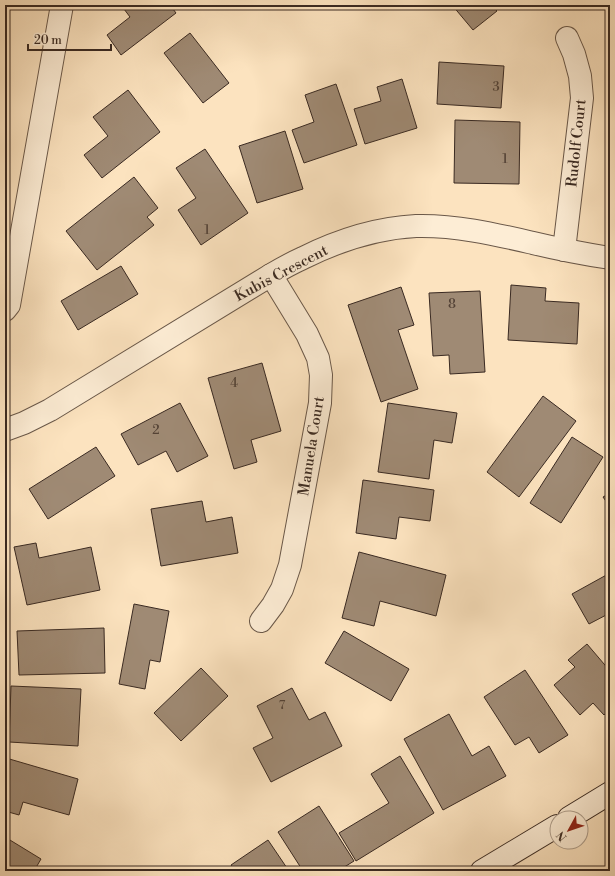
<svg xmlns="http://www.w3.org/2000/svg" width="615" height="876" font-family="'Libre Bodoni',serif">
<rect width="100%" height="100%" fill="#fce3bf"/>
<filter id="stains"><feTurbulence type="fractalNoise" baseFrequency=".005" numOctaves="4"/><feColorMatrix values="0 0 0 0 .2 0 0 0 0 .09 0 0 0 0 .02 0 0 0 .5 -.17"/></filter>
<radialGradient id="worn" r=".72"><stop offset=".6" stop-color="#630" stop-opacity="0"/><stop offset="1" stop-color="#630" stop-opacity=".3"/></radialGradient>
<g fill="#9f8a74" stroke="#3a2a22">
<polygon points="121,5 170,5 176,13 121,55 107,35 130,17"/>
<polygon points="452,5 491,5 497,11 473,30"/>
<polygon points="190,33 229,83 203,103 164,53"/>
<polygon points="439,62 504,66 501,108 437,104"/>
<polygon points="402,79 417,128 365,144 354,109 381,101 377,87"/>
<polygon points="336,84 357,145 304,163 292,130 314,122 305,95"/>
<polygon points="128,90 160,132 102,178 84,155 108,136 93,117"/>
<polygon points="455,120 520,122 519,184 454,183"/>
<polygon points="285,131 303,189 257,203 239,146"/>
<polygon points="205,149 248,213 201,245 178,210 196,198 176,168"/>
<polygon points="134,177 158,208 147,217 154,225 97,270 66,231"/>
<polygon points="121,266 138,294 78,330 61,301"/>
<polygon points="511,285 546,288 545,301 579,303 577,344 508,340"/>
<polygon points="401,287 414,325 398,330 418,389 381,402 348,305"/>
<polygon points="480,291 485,372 450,374 449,355 433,356 429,293"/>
<polygon points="262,363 281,431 251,440 257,462 234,469 208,378"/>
<polygon points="543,396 576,421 519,497 487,472"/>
<polygon points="180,403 208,456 177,472 166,451 138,465 121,434"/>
<polygon points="388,403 457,413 452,443 434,440 429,479 378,472"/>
<polygon points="572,437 603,457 561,523 530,503"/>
<polygon points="96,447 115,476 48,519 29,489"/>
<polygon points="363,480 434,490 430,521 399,517 396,539 356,533"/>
<polygon points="610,493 610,507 603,497"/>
<polygon points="202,501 206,522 232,517 238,553 161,566 151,509"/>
<polygon points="36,543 39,558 91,547 100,590 27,605 14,547"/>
<polygon points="359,552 446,575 436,616 380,601 374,626 342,618"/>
<polygon points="610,573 610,613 589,624 572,594"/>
<polygon points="134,604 169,611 160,662 150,660 145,689 119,684"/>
<polygon points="104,628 105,673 19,675 17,631"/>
<polygon points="344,631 409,669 391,701 325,663"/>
<polygon points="587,644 610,671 610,709 604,715 593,703 580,715 554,685 575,667 568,660"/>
<polygon points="201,668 228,696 181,741 154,713"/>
<polygon points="525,670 568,735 539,753 529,737 515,745 484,697"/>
<polygon points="11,686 81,689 78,746 9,742"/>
<polygon points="292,688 309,720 325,712 342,746 271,782 253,748 273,738 257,706"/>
<polygon points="449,714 472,756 489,746 506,776 443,810 404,739"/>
<polygon points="400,756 434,813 356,861 339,833 389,803 371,774"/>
<polygon points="6,758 78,779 69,815 23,802 19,815 5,811 5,762"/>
<polygon points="319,806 354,861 338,871 303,871 278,832"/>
<polygon points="5,837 41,859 34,871 5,871"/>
<polygon points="268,840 289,871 235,871 231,865"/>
</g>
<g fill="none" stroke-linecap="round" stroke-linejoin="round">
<defs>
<g id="street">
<polyline points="564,250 582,98 580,76 574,54 567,38"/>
<polyline points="5,310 9,305 62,5"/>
<path d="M5,430L24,423L50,410L271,275C281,269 292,263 303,258C337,241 377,228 416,226C456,225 494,234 533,243C558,249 584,254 610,258"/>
<polyline points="261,621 273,605 282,589 290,565 320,403 321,375 318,358 307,334 271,275"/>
</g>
<g id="secondary">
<polyline points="569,818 610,793"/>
<polyline points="482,871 557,826"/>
</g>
</defs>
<use href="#street" stroke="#6a5849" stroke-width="24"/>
<use href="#secondary" stroke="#3a2a22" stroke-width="24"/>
<use href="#street" stroke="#fdedd5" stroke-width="22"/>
<use href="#secondary" stroke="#fdedd5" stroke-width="22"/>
</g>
<g text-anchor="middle" stroke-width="3" stroke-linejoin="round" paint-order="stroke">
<g font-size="13" fill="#534236">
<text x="496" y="91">3</text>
<text x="505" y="163">1</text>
<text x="207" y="234">1</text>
<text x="452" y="308">8</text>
<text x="234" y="387">4</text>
<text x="156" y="434">2</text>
<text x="282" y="709">7</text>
</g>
<g font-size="15" fill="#3a2a22" stroke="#fdedd5">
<text transform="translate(576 143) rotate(-84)" y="5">Rudolf Court</text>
<text transform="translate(281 273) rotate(-28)" y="5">Kubis Crescent</text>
<text transform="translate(311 446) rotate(-81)" y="5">Manuela Court</text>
</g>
</g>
<rect width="615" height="876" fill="none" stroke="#fce3bf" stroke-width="20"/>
<rect x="6" y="6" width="603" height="864" fill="none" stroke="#3a2a22" stroke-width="2"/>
<rect x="10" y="10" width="595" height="856" fill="none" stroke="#3a2a22"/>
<g transform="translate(569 830) rotate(230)"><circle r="19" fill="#fdedd5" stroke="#af9f8d"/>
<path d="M0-3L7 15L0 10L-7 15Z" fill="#8f2418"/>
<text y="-6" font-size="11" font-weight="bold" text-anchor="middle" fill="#3a2a22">N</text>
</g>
<path d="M28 44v6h83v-6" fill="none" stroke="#3a2a22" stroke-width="2"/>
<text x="34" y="44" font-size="12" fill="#3a2a22" stroke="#fdedd5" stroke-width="3" paint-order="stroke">20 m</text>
<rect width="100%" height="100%" filter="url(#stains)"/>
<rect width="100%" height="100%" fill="url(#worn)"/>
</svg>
